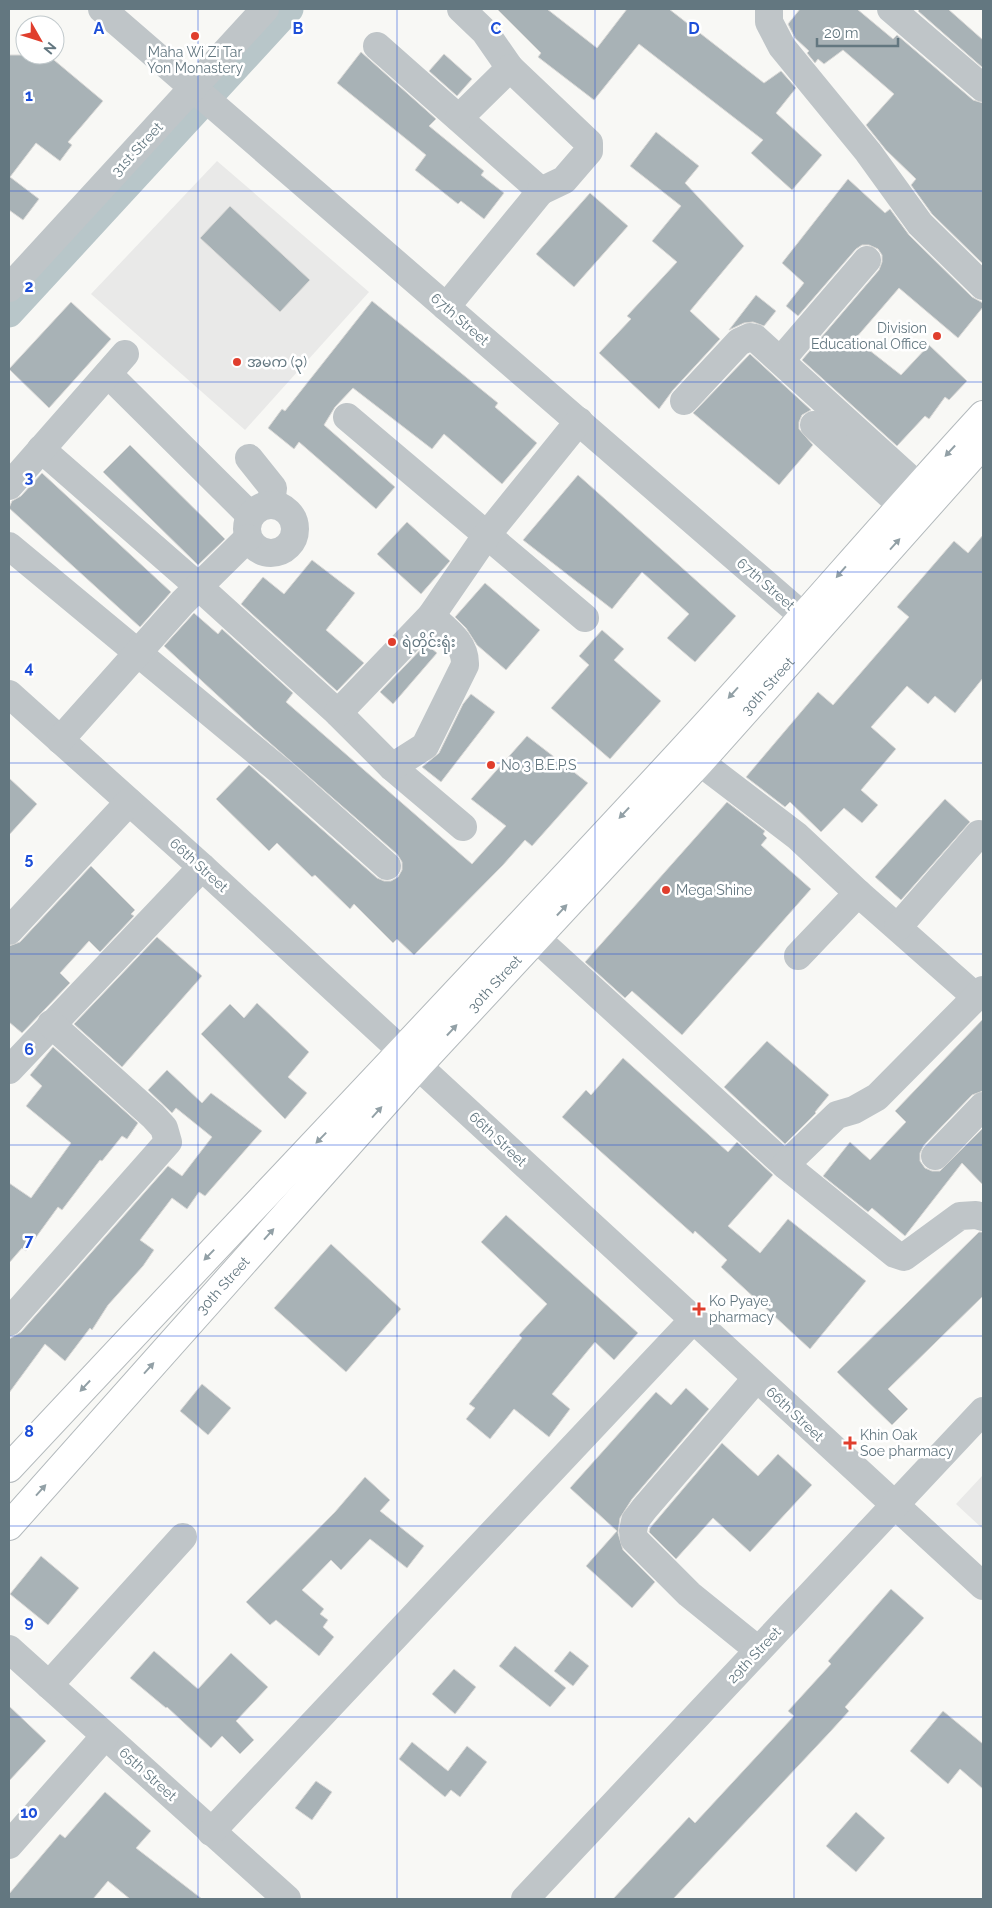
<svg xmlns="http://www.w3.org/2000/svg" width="992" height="1908" font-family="Raleway,'Noto Sans Myanmar',sans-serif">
<rect width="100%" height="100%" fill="#f8f8f5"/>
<g fill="#e9e9e8">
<polygon points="217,161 369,292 245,430 91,294"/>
<polygon points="983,1475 983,1529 956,1504"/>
</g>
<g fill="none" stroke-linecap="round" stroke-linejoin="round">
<polyline stroke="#b8c6c9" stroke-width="29" points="9,313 289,9"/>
</g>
<g fill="#a8b2b6" stroke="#dad9d7">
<polygon points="497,9 547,9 597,48 627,9 669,9 764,83 781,71 796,88 776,113 822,155 792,190 751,153 763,140 639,44 594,100 538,57 541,53"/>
<polygon points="800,9 857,9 893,39 897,35 973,100 983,103 983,264 932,214 911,185 916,179 886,150 866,125 894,94 843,50 824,64 818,59 815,63 807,53 809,51 795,38 788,24"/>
<polygon points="920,9 948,9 983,40 983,68 918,11"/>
<polygon points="361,52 436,119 429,126 484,171 481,175 504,193 484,219 461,201 458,204 415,170 426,155 337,83"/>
<polygon points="444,54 472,79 457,96 429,71"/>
<polygon points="9,55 48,55 103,101 68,142 72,145 60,161 36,143 10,177 39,199 23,220 9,210"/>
<polygon points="656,132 699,166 685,183 744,246 690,311 720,339 673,390 659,409 599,353 631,319 627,316 677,262 652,241 681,206 630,166"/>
<polygon points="848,179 885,213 890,209 909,235 972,297 983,303 983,307 958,338 899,288 855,339 901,375 929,345 967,381 949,400 945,397 929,419 925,416 897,446 802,360 879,270 882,262 882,255 878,249 869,245 862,245 856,249 798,316 786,306 804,283 782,263"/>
<polygon points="590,193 628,226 574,287 536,254"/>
<polygon points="230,206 310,280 280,312 200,238"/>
<polygon points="756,295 776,311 764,326 753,322 744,323 729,330"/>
<polygon points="372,301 498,403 495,407 537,443 502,484 444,434 432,449 353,388 335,407 324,425 395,487 376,509 299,442 294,449 268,428 282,409 285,411"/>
<polygon points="71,302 111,339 49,408 9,369"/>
<polygon points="750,354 811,410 802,415 799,422 799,429 813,445 779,485 693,413"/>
<polygon points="130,445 225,539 198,565 103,472"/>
<polygon points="42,473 171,592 140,627 9,508 12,501 21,496"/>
<polygon points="578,475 736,616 695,662 667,638 689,614 642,572 612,609 523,540"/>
<polygon points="407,522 450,561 421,594 377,554"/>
<polygon points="983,535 983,678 955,713 935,696 928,704 907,686 871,727 896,749 861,790 878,805 862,823 844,808 821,832 790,802 785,807 746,777 818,692 833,705 909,617 897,607 954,541 968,553"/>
<polygon points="312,560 355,593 326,630 364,663 337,691 241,604 263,577 284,594"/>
<polygon points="485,583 540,630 506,670 477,645 466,628 455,617"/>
<polygon points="194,613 218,634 222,629 293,693 286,702 472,864 506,826 471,799 527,736 588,783 532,846 525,840 503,865 414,955 397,939 393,943 354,904 350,909 315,875 312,877 277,843 269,851 216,799 249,765 377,878 384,881 391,881 398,877 402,870 402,862 397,854 254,729 164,646"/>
<polygon points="602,630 624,649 614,660 661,701 610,759 551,708 589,665 579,656"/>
<polygon points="426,644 437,653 393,704 380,692"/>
<polygon points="471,694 495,712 441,782 422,767 439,753 463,704"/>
<polygon points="9,778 37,804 9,835"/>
<polygon points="945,799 970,822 901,900 875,877"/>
<polygon points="727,802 765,831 763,834 767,838 761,845 811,889 682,1035 632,991 625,998 585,962"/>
<polygon points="91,866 135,910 131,914 134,916 100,952 89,941 60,973 70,983 22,1033 9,1022 9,946 20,942"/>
<polygon points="157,937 202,976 122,1067 74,1024"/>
<polygon points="257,1003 309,1052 288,1077 307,1093 285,1119 201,1034 230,1004 244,1018"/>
<polygon points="983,1019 983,1091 972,1095 924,1145 920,1153 920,1161 925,1168 932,1171 940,1171 983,1128 983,1185 962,1163 905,1236 872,1208 868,1212 823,1176 850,1142 870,1160 906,1122 895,1111"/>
<polygon points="767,1041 829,1095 815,1112 816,1113 785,1144 724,1087"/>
<polygon points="53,1047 138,1123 127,1139 122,1136 102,1161 100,1160 62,1210 58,1207 26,1251 22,1248 9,1263 9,1183 31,1198 71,1143 26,1106 42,1086 30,1075"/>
<polygon points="623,1058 728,1152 737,1142 773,1175 728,1226 760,1253 788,1219 866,1281 810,1349 721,1267 727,1260 695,1231 693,1234 562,1117 586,1090 591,1095"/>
<polygon points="167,1070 202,1103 211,1093 262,1131 205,1196 199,1192 187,1209 172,1198 140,1240 154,1250 143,1266 108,1305 92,1330 90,1328 65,1361 45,1344 9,1393 9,1339 21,1332 168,1166 182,1176 212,1137 176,1108 172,1113 148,1090"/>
<polygon points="506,1215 638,1333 614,1360 595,1342 552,1394 570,1409 549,1437 514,1409 490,1439 466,1419 475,1408 469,1404 522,1338 519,1335 547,1304 481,1242"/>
<polygon points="979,1232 983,1232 983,1296 888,1389 908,1409 892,1425 837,1372"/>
<polygon points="331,1244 401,1309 346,1372 274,1308"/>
<polygon points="202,1384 231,1408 208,1435 180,1411"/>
<polygon points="686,1388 709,1409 632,1499 620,1518 618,1533 623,1550 655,1582 632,1608 586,1566 617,1531 570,1488 656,1392 671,1405"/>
<polygon points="722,1443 758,1476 778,1454 812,1485 750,1552 713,1518 676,1559 649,1532 650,1528"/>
<polygon points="365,1477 390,1500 380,1511 424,1546 407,1568 370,1539 341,1570 331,1560 302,1590 324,1609 320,1614 328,1620 323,1627 334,1637 319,1656 276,1620 270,1625 246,1602 335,1512"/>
<polygon points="41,1556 79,1588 48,1625 10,1594"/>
<polygon points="891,1589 924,1618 845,1707 849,1711 830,1732 673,1899 613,1899 689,1817 695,1823 794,1716 788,1711 831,1664 828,1661"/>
<polygon points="515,1646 566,1688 550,1707 499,1666"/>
<polygon points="154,1651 198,1689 231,1653 268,1687 236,1721 254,1740 240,1754 222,1736 211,1748 167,1707 166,1708 130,1678"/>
<polygon points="570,1651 589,1666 573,1686 554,1671"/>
<polygon points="454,1669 476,1687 455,1714 432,1694"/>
<polygon points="9,1706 46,1741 9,1781"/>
<polygon points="943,1711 983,1744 983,1789 960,1769 948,1784 910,1751"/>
<polygon points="412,1742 448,1771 467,1746 487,1762 460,1797 451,1790 445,1797 399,1759"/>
<polygon points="316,1781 332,1792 312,1820 295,1808"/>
<polygon points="105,1792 151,1831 136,1848 202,1899 130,1899 108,1881 93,1899 9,1899 9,1894 60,1834 65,1838"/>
<polygon points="856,1812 885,1838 856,1872 826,1846"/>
</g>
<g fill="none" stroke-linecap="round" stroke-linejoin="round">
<defs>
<g id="major">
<path d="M9,1468C232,1229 458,993 680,753C783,642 880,527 983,415"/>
<path id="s1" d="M9,1526L419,1065L700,762L983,444"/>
</g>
</defs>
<use href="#major" stroke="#b3b9bc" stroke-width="30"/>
<g stroke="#bfc5c8" stroke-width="28">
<polyline points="102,9 818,629"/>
<polyline points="461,9 485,32 510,68"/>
<polyline points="769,9 769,22 782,47 868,152 920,224 983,286"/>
<polyline points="891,9 983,88"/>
<polyline points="377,46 541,191 446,307"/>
<polyline points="459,118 510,68 589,143 589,151 564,180 541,191"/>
<polyline points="9,288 265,9"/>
<polyline points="781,360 867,260"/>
<polyline points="108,374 250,515"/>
<polyline points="684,401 739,342 750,337 755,338 918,486"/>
<polyline points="347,417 585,618"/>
<polyline points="814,425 901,505"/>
<polyline points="41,449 199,587 338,713 392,767 463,827"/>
<polyline points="249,458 273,488 271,504"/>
<polyline points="9,486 125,354"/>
<circle cx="271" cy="529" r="24"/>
<polyline points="9,546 279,770 387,866"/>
<polyline points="9,694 202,867 983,1586"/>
<polyline points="338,713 431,616 486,536 579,421"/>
<polyline points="60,740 183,602 248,538"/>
<polyline points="700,762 797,836 858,893 976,997"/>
<path d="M392,767L425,746L465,665C466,643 446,630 431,616"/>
<polyline points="898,927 979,834"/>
<polyline points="9,931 129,802"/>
<polyline points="536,938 785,1165 895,1254 904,1257 960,1216 976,1215 983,1217"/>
<polyline points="798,956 858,893"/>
<polyline points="9,1070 202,867"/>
<polyline points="935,1156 983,1106"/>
<polyline points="785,1165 837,1115 854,1110 877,1097 983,990"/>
<polyline points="9,1322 168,1142 164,1128 153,1116 51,1024"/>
<polyline points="756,1379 644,1509 635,1521 633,1531 634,1539 689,1594 758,1650"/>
<polyline points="9,1649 287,1899"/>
<polyline points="49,1685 183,1537"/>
<polyline points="211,1832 693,1320"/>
<polyline points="9,1845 105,1736"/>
<polyline points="525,1899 983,1411"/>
</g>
<use href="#major" stroke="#fff" stroke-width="28"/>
</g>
<defs><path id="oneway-solid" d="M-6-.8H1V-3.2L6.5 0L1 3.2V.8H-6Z" transform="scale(1.25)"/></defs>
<g fill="#92a0a6">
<use href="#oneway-solid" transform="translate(950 451) rotate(133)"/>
<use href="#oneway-solid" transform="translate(895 544) rotate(-48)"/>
<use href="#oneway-solid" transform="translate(841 572) rotate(131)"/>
<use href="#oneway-solid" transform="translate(733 693) rotate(132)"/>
<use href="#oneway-solid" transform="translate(624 813) rotate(133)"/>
<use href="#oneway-solid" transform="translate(562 910) rotate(-47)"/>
<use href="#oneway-solid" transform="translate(452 1030) rotate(-47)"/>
<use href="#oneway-solid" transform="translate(377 1112) rotate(-48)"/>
<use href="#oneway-solid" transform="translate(321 1138) rotate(134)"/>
<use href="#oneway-solid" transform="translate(269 1234) rotate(-48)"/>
<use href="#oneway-solid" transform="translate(209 1255) rotate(134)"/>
<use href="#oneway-solid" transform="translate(149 1368) rotate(-48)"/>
<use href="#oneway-solid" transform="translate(85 1386) rotate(133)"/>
<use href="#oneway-solid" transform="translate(41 1490) rotate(-48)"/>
</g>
<path fill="none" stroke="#1d4ed8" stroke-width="1" stroke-opacity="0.55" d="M198,9V1899M397,9V1899M595,9V1899M794,9V1899M9,191H983M9,382H983M9,572H983M9,763H983M9,954H983M9,1145H983M9,1336H983M9,1526H983M9,1717H983"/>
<g fill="#e03e2d" stroke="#fff" stroke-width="2">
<circle cx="195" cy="36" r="5"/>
<circle cx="937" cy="336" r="5"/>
<circle cx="237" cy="362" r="5"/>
<circle cx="392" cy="642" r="5"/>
<circle cx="491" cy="765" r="5"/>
<circle cx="666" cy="890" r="5"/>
<path d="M696.5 1301.5h5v5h5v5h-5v5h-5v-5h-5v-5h5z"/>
<path d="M847.5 1435.5h5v5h5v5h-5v5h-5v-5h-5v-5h5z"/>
</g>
<g text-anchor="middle" stroke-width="5" stroke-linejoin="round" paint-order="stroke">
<g font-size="14" fill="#637780" stroke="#fff" text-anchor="start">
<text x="195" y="57" text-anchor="middle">Maha Wi Zi Tar<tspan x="195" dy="16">Yon Monastery</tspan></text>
<text x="927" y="333" text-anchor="end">Division<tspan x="927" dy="16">Educational Office</tspan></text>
<text x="247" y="367">အမက (၃)</text>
<text x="402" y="647">ရဲတိုင်းရုံး</text>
<text x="501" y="770">No 3 B.E.P.S</text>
<text x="676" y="895">Mega Shine</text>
<text x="709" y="1306">Ko Pyaye.<tspan x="709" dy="16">pharmacy</tspan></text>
<text x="860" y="1440">Khin Oak<tspan x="860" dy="16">Soe pharmacy</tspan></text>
</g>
<g font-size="14" fill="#637780" stroke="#fff">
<text transform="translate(137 149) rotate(-47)" y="5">31st Street</text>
<text transform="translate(460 319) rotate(41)" y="5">67th Street</text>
<text transform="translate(766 584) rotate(41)" y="5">67th Street</text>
<text dy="5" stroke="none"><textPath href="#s1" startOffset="1132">30th Street</textPath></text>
<text transform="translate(199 865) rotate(42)" y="5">66th Street</text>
<text dy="5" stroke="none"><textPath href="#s1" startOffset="728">30th Street</textPath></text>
<text transform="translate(498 1139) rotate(43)" y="5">66th Street</text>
<text dy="5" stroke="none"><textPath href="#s1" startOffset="322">30th Street</textPath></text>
<text transform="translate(795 1414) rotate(43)" y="5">66th Street</text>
<text transform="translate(754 1655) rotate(-47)" y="5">29th Street</text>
<text transform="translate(148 1774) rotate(42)" y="5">65th Street</text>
</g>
</g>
<g font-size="16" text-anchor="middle" font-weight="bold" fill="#1d4ed8" stroke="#fff" stroke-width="5" stroke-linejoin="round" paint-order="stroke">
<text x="99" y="34">A</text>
<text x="298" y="34">B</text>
<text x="496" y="34">C</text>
<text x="694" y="34">D</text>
<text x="29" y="101">1</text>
<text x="29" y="292">2</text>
<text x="29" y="483">3</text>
<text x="29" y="673">4</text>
<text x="29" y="864">5</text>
<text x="29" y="1055">6</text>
<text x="29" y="1246">7</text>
<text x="29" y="1437">8</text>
<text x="29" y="1627">9</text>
<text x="29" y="1818">10</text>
</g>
<rect width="992" height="1908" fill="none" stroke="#637780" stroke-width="20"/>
<g transform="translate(40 40) rotate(129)"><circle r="24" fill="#ffffff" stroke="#c1c9cc"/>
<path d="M0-4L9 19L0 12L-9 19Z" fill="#e03e2d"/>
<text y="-8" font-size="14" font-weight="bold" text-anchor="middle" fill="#637780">N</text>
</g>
<path d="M817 38v8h81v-8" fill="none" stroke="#637780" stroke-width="2.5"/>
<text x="824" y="38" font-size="15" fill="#637780" stroke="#ffffff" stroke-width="4" paint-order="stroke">20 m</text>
</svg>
